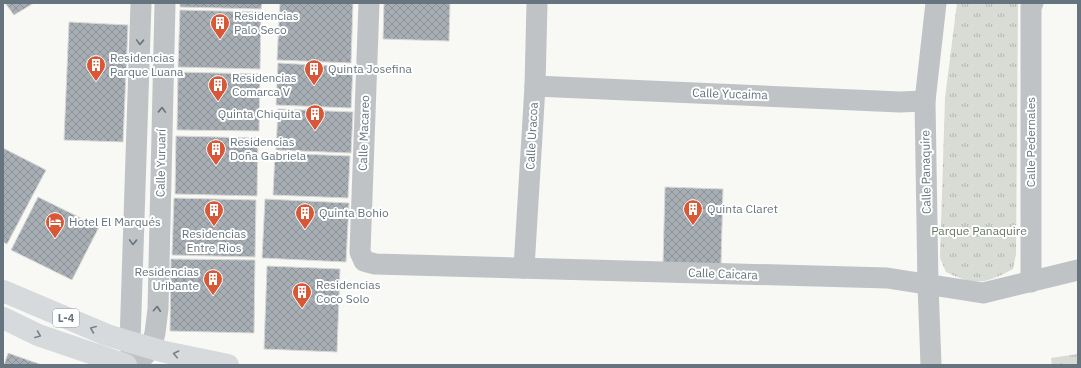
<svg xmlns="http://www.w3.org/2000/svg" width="1081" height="368" font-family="'IBM Plex Sans',sans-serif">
<defs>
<pattern id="park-tufts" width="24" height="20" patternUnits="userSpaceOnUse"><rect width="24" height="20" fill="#d8dcd5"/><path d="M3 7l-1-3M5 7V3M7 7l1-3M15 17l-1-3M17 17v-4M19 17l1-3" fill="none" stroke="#b3b7b2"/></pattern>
<pattern id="building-cross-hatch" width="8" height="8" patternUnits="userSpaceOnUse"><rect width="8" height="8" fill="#a7aeb4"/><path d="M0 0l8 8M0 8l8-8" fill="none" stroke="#8c9298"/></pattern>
</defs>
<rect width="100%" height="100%" fill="#f8f8f5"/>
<g fill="url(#park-tufts)">
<path d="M957,3H1018L1016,254L1013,269C985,284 975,286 946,272L940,258L945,98Z"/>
<polygon points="1078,354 1078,365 1052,365 1051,358"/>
</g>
<g fill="url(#building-cross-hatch)" stroke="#d9d9d7">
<polygon points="5,3 34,3 14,15"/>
<polygon points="180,3 262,3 261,9 180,7"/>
<polygon points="280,3 353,3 351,63 277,60"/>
<polygon points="384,3 450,3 449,41 383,39"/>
<polygon points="180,10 261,12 260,69 178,67"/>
<polygon points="69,22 128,25 123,142 64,140"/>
<polygon points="278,63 353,67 351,108 276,105"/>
<polygon points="178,72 260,74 259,131 177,130"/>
<polygon points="278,109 353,112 351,153 276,150"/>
<polygon points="176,136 258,138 257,196 175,194"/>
<polygon points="3,148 46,170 7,244 3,242"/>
<polygon points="275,153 350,156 348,198 273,195"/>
<polygon points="665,187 723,189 721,265 663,263"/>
<polygon points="38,197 99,227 72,280 11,250"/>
<polygon points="174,198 256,200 255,257 172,255"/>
<polygon points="265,199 349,203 346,262 262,258"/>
<polygon points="171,259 255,260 254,333 170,331"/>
<polygon points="267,266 340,269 337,352 264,349"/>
<polygon points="8,353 42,365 4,365"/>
</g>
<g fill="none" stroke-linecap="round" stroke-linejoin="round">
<g stroke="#bfc3c6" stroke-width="21">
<polyline points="369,3 360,252 364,261 375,264 887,278 983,293 1078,270"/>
<polyline points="535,86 900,102 925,101"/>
<polyline points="524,268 535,86 537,3"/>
<polyline points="1031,282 1031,7 1033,3"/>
<polyline points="132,358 130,342 141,3"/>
<polyline points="136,365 151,348 155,333 158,309 165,3"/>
<polyline points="931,365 928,285 925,101 936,3"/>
</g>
<g stroke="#d6dadd" stroke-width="22">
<polyline points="3,291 107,335 130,342 165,352 228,365"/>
<polyline points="3,318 38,335 126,365"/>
</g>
</g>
<defs><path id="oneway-chevron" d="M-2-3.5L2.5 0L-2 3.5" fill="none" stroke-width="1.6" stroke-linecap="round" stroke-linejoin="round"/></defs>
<g stroke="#65747e">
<use href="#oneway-chevron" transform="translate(140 42) rotate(92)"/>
<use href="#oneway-chevron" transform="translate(162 110) rotate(-88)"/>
<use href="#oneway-chevron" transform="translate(133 242) rotate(92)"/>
<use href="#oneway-chevron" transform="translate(157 309) rotate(-86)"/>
</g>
<g stroke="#76838c">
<use href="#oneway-chevron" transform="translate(93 329) rotate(-157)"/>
<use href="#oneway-chevron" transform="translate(38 335) rotate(22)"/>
<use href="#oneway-chevron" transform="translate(176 354) rotate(-168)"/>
</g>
<defs>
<symbol id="building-pin" viewBox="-11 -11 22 30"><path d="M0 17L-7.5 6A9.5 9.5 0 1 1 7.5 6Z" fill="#d75736" stroke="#fff"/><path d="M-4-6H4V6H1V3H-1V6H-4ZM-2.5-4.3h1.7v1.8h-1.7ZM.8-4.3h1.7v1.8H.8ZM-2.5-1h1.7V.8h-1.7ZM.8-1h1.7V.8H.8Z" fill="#fff"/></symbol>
<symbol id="hotel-pin" viewBox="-11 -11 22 30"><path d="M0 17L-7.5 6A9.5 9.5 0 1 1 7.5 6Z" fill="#d75736" stroke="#fff"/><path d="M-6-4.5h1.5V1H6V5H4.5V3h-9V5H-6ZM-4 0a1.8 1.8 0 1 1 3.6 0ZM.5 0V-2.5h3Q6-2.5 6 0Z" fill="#fff"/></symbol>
</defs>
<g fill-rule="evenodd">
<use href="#building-pin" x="209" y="12" width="22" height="30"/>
<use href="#building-pin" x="85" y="54" width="22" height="30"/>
<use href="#building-pin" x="303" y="58" width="22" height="30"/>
<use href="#building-pin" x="207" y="74" width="22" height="30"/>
<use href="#building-pin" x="304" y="103" width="22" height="30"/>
<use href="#building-pin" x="205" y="138" width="22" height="30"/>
<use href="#building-pin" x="682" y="198" width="22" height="30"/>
<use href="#building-pin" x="203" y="199" width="22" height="30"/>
<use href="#building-pin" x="294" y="202" width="22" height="30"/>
<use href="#hotel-pin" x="44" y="211" width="22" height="30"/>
<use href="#building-pin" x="202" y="268" width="22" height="30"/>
<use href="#building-pin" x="291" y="281" width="22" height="30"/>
</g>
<g text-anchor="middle" stroke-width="4" stroke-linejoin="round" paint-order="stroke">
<rect fill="#fff" stroke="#939ea5" stroke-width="1" x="53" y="309" width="26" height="18" rx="3"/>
<g font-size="11" font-weight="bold" fill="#65747e">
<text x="66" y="322">L-4</text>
</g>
<g font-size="12" fill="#65747e" stroke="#fff" text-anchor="start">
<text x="234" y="20">Residencias<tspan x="234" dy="14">Palo Seco</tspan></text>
<text x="110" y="62">Residencias<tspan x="110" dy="14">Parque Luana</tspan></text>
<text x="328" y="73">Quinta Josefina</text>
<text x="232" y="82">Residencias<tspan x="232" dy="14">Comarca V</tspan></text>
<text x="301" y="118" text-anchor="end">Quinta Chiquita</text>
<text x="230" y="146">Residencias<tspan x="230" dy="14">Doña Gabriela</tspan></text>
<text x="707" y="213">Quinta Claret</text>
<text x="319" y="217">Quinta Bohio</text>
<text x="69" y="226">Hotel El Marqués</text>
<text x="214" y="238" text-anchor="middle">Residencias<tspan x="214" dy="14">Entre Rios</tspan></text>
<text x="199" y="276" text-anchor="end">Residencias<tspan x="199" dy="14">Uribante</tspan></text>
<text x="316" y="289">Residencias<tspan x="316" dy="14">Coco Solo</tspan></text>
</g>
<g font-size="12" fill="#65747e" stroke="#fff">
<text transform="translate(730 94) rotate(2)" y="4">Calle Yucaima</text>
<text transform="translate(364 133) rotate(-88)" y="4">Calle Macareo</text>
<text transform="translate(532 136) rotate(-87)" y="4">Calle Uracoa</text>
<text transform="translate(1031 142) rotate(-90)" y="4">Calle Pedernales</text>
<text transform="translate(161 163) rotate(-89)" y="4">Calle Yuruarí</text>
<text transform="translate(926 172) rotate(-91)" y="4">Calle Panaquire</text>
<text transform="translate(723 274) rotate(2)" y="4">Calle Caicara</text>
</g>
<g font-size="12" fill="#677663" stroke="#fff">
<text x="979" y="235">Parque Panaquire</text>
</g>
</g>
<rect width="1081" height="368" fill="none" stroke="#65747e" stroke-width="8"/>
</svg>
